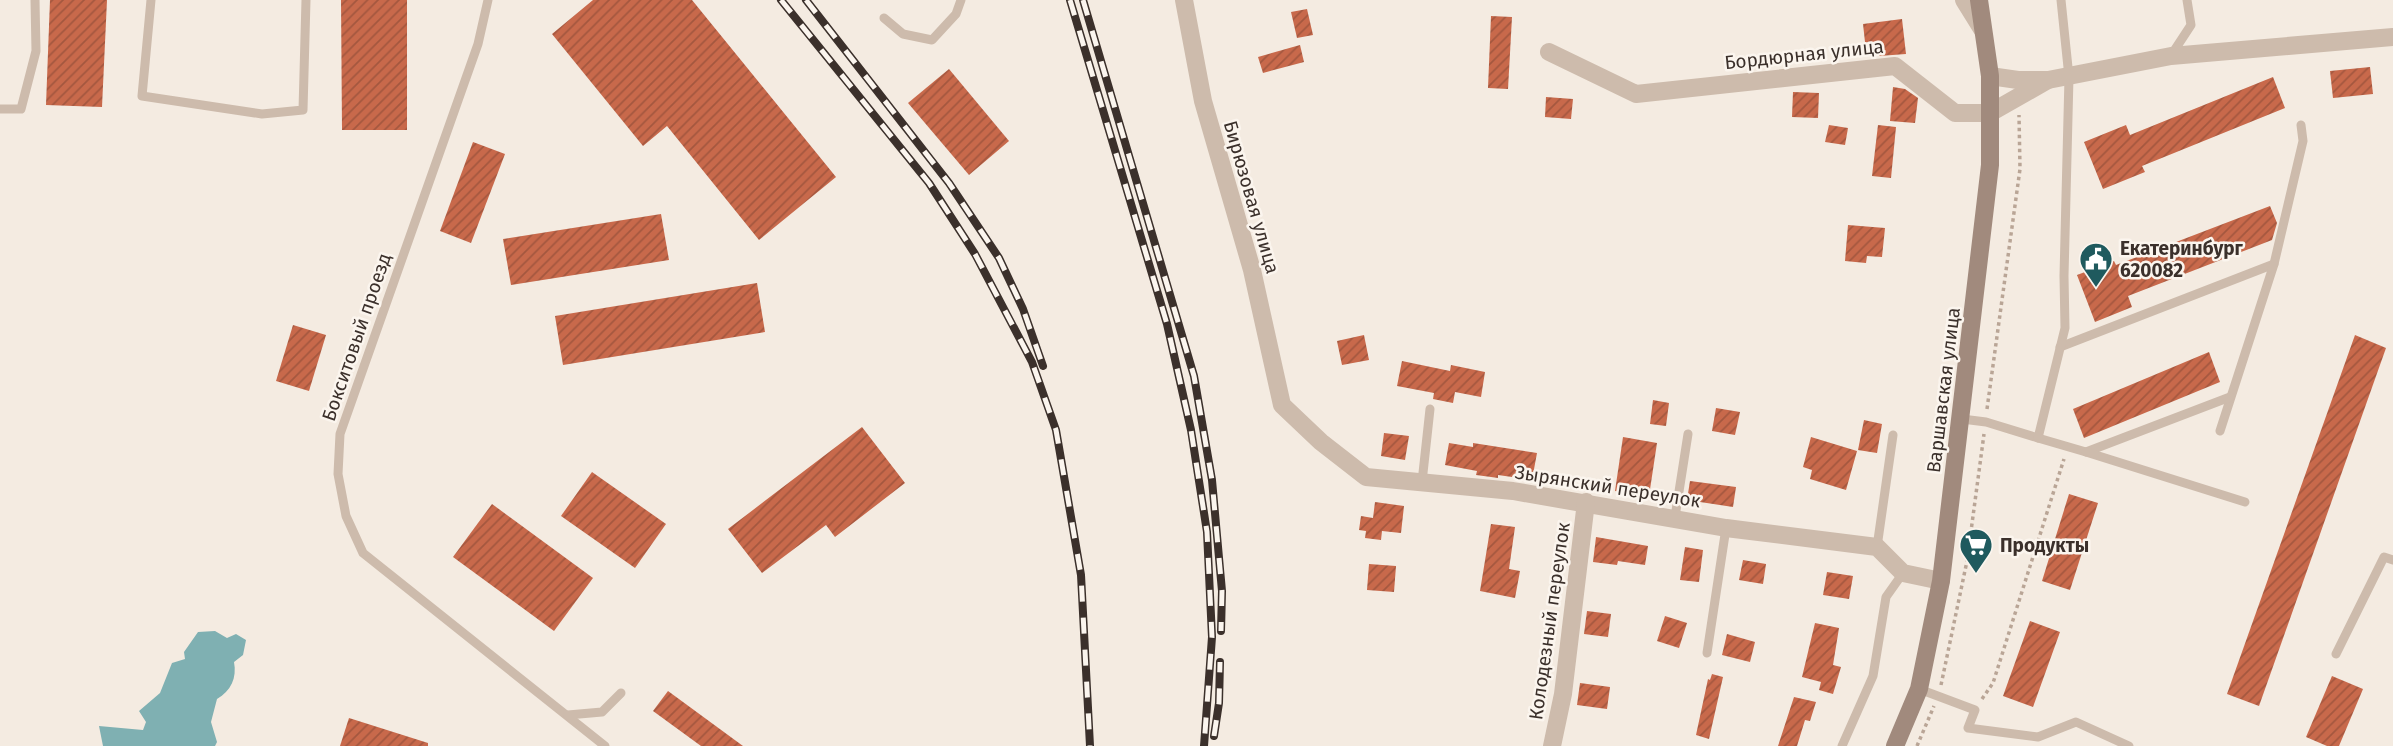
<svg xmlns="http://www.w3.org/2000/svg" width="2393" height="746" font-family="'Fira Sans',sans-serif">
<defs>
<pattern id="building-hatch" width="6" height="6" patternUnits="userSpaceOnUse" patternTransform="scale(1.75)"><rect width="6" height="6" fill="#c8694b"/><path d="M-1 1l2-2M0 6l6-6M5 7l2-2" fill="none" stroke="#a4573f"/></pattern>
</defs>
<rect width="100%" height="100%" fill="#f4ebe1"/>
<path fill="#7fb0b2" d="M215,631L227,638L236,634L246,640L243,655L234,662C237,678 231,691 217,699L211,722L217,742L215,746H103L99,726L143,730L146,722L139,711L160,693L172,663L185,659L184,652L198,632Z"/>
<g fill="url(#building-hatch)">
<polygon points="50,0 107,0 102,107 46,105"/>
<polygon points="341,0 407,0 407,130 342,130"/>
<polygon points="593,0 692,0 836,177 759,240 667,126 643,146 552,34"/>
<polygon points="1307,9 1313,35 1297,38 1291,12"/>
<polygon points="1491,16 1512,17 1508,89 1488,88"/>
<polygon points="1902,19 1906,54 1879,56 1878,49 1866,51 1863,24"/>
<polygon points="1300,45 1304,62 1263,73 1258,57"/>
<polygon points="2370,67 2373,94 2333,98 2330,71"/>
<polygon points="949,69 1009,141 969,175 908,103"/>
<polygon points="2273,77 2285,108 2142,166 2145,172 2103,189 2084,142 2126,125 2130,135"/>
<polygon points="1893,87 1905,89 1918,98 1915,123 1890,121"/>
<polygon points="1793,92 1819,93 1818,118 1792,117"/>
<polygon points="1546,97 1573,99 1571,119 1545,117"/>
<polygon points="1829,125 1848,128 1845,145 1825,142"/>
<polygon points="1878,125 1896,127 1891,178 1872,176"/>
<polygon points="473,142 505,154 471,243 440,231"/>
<polygon points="2270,206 2277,223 2272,240 2128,296 2132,307 2095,322 2077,275 2114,261 2116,265"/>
<polygon points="661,214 669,260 511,285 503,239"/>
<polygon points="1848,225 1885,228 1882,257 1867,256 1866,263 1845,261"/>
<polygon points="757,283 765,332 563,365 555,316"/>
<polygon points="293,325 326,335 309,391 276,381"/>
<polygon points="1364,335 1369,360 1342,365 1337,341"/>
<polygon points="2355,335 2386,348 2259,706 2227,694"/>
<polygon points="2209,352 2220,382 2084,438 2073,409"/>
<polygon points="1402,361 1450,371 1451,365 1485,372 1481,397 1455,392 1453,403 1433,399 1434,393 1397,386"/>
<polygon points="1653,400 1669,403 1666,426 1650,424"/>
<polygon points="1716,408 1740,412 1735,435 1712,431"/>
<polygon points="1864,420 1882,424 1877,453 1858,450"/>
<polygon points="862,427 905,483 835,537 826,525 762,573 728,529"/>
<polygon points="1384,433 1409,436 1405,460 1381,456"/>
<polygon points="1623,437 1657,443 1649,496 1615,491"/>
<polygon points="1811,437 1857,451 1846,490 1810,479 1812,470 1803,467"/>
<polygon points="1449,443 1473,447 1473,443 1537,453 1532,480 1498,475 1498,478 1491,477 1476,475 1477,471 1445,465"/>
<polygon points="592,472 666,524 635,568 561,516"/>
<polygon points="1690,481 1736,487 1733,507 1687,500"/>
<polygon points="2069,494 2098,503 2070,590 2042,581"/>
<polygon points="1375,502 1404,506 1401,533 1382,531 1381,540 1365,538 1366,531 1359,530 1361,516 1373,518"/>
<polygon points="492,504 593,578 554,631 453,557"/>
<polygon points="1491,524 1515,527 1509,569 1520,571 1515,598 1480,591"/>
<polygon points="1596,537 1648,546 1645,565 1618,561 1617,565 1593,562"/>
<polygon points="1685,547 1703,550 1699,582 1680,580"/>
<polygon points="1743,560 1766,564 1763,584 1739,580"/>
<polygon points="1369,564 1396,566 1394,592 1367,590"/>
<polygon points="1827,572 1853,576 1849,599 1823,595"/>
<polygon points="1587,611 1611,614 1608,637 1584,634"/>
<polygon points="1665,616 1687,623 1679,648 1657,641"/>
<polygon points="2030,621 2060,632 2033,707 2003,696"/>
<polygon points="1815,623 1839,628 1833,665 1841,667 1833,694 1819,690 1821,682 1802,677"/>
<polygon points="1727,634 1755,642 1750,662 1722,655"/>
<polygon points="1712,674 1723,677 1709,739 1696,735 1708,679 1710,680"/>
<polygon points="2332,676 2363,689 2339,746 2327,746 2306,737"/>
<polygon points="1580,683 1610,687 1607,709 1577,705"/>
<polygon points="668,691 743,746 701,746 653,711"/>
<polygon points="1794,697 1816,702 1810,721 1805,720 1797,746 1778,746"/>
<polygon points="349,718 428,743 428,746 340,746"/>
</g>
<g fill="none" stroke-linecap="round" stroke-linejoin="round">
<g stroke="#b9a596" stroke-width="3.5" stroke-dasharray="3.5 3.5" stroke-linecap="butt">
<polyline points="1987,409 2020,169 2019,115"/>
<polyline points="1941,685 1967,561 1984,434"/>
<polyline points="1982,699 1993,683 2064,459"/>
<polyline points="1917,746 1934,706"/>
</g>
<g stroke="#cdbbac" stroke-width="9">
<polyline points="151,0 142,96 262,114 303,110 306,0"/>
<polyline points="488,0 478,44 340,434 338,474 346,516 363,553 605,746"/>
<polyline points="884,18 903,34 932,40 956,14 961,0"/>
<polyline points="2172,54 2191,25 2187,0"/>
<polyline points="0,109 21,109 36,51 35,0"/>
<polyline points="2060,347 2274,264"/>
<polyline points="1962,419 1986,422 2038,438 2065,328 2064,276 2069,77 2061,0"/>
<polyline points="2220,431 2274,264 2303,141 2301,125"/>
<polyline points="2038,438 2086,452 2230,397"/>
<polyline points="2086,452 2245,502"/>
<polyline points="1422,482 1430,409"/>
<polyline points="1675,517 1688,434"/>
<polyline points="1877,547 1893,435"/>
<polyline points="1707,653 1726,528"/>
<polyline points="2336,654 2384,557 2393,560"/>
<polyline points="1919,689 1975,710 1968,728 2038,737 2076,722 2129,746"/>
<polyline points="568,715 602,712 621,693"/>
<polyline points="1842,746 1873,676 1886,597 1903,573"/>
</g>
<g stroke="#cdbbac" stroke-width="18">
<polyline points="1184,0 1203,101 1252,270 1282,405 1321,442 1366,477 1513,491 1726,528 1877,547 1903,573 1941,581"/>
<polyline points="1964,0 1982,29"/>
<polyline points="1549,52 1636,94 1895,66 1955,113 1990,113 2048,80"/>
<polyline points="1990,76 2018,80 2048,80 2171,56 2393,37"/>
<polyline points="1552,746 1563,694 1586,502"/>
</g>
<polyline stroke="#a18a7d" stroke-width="18" points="1895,746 1919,689 1941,581 1990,165 1990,76 1979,0"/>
<defs>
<g id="rail">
<polyline points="781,0 929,183 975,254 1032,362 1056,430 1081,575 1090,746"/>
<polyline points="806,0 949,183 999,258 1023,309 1043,366"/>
<polyline points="1070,0 1167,324 1191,430 1207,532 1212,637 1204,746"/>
<polyline points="1083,0 1194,376 1212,480 1222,591 1221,631"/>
<polyline points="1214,736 1219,703 1220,662"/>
</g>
</defs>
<use href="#rail" stroke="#3b302b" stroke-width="8"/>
<use href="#rail" stroke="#fbf5ee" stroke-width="5" stroke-dasharray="16" stroke-linecap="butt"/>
</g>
<defs>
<symbol id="civic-pin" viewBox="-11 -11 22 30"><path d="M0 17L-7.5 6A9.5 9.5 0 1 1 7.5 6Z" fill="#1f5a5e" stroke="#fbf5ee"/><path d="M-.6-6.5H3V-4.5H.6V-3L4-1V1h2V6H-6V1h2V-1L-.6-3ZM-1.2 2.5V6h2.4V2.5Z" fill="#fff"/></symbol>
<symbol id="supermarket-pin" viewBox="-11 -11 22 30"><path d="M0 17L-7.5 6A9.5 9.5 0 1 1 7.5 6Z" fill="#1f5a5e" stroke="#fbf5ee"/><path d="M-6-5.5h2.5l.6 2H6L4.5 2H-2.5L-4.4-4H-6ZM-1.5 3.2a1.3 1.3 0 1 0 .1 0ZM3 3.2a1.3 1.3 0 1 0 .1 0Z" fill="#fff"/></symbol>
</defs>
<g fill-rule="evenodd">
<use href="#civic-pin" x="2077" y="240" width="38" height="52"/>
<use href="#supermarket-pin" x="1957" y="526" width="38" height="52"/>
</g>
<g text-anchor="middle" stroke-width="5" stroke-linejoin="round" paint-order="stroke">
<g font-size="19" fill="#3b302b" stroke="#fbf5ee">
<text transform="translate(1804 54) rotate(-6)" y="7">Бордюрная улица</text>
<text transform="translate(1252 197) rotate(74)" y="7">Бирюзовая улица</text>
<text transform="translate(356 337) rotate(-71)" y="7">Бокситовый проезд</text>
<text transform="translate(1943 390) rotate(-83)" y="7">Варшавская улица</text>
<text transform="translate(1608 486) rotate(9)" y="7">Зырянский переулок</text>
<text transform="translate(1549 621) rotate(-82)" y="7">Колодезный переулок</text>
</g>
<g font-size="19" font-weight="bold" fill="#3b302b" stroke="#fbf5ee" text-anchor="start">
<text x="2120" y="255">Екатеринбург<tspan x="2120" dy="22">620082</tspan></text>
<text x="2000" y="552">Продукты</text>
</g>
</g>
</svg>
